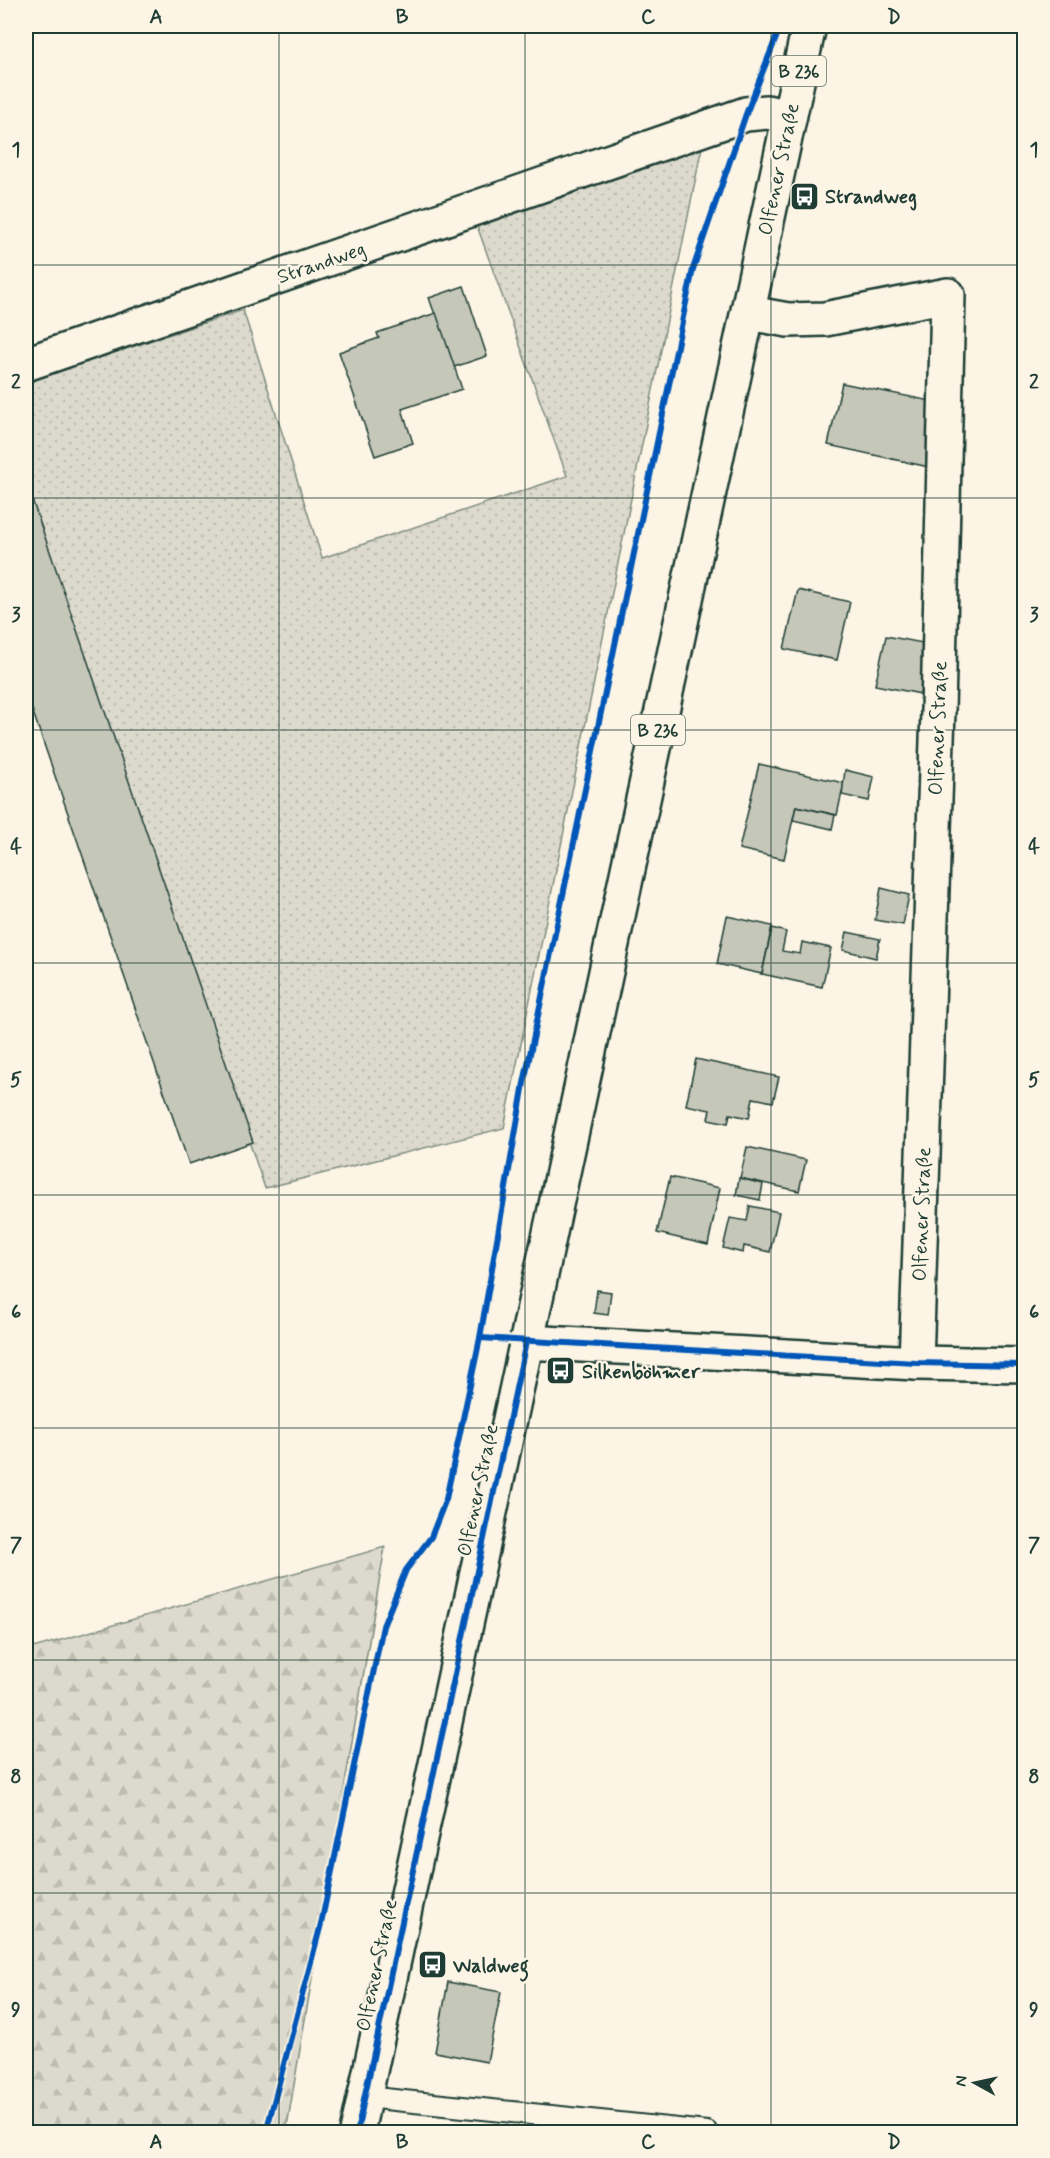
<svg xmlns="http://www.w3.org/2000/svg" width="1050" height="2158" font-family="Mynerve,sans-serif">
<defs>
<pattern id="grass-dots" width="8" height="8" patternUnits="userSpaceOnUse" patternTransform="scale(1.5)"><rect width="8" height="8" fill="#dcdacc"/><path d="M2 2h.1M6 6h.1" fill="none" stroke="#bcbcb0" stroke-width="1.8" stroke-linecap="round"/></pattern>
<pattern id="forest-firs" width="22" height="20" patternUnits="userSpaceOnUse" patternTransform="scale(1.5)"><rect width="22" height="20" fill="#dcdacc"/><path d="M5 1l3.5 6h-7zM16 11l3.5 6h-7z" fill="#bcbcb0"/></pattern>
</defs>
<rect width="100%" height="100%" fill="#fcf5e5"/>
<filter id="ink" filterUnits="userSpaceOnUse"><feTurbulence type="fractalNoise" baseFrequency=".0167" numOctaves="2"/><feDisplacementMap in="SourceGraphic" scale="12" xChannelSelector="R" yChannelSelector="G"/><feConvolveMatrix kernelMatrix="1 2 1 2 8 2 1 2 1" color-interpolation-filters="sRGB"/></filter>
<g filter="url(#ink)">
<polygon fill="url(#grass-dots)" stroke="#7e8c80" stroke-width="1.5" points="703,142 504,1128 265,1188 26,491 26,382 243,310 322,558 567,476 476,223"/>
<polygon fill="url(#forest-firs)" stroke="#7e8c80" stroke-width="1.5" points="385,1547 286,2132 26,2132 26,1650"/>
<g fill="#c5c7b9" stroke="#1f3d34" stroke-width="1.5">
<polygon points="464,286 487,356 454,367 429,298"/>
<polygon points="436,313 462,389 402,409 413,443 375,456 339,352 379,338 377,333"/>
<polygon points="842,383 931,401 929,467 828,445"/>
<polygon points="26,482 253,1142 189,1164 26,692"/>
<polygon points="798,590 850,602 837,660 784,649"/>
<polygon points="886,636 923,643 921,694 875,685"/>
<polygon points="759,764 844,783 837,815 796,806 784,859 739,849"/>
<polygon points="845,770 874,777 869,801 842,795"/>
<polygon points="796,806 835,815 832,829 793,820"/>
<polygon points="881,888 909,895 903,925 875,920"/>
<polygon points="727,916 772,926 762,974 717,964"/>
<polygon points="772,928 786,932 782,951 800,954 802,942 831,948 822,987 762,974"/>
<polygon points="847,932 880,939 876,958 843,950"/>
<polygon points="696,1059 779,1077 773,1102 753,1098 749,1118 730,1114 728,1123 708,1119 710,1110 686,1105"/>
<polygon points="747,1147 806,1160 799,1191 740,1178"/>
<polygon points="670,1177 720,1188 708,1245 657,1233"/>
<polygon points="739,1178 763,1184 760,1200 736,1195"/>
<polygon points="750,1206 779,1212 770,1252 744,1246 743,1253 723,1248 730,1218 747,1221"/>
<polygon points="597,1290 611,1292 608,1315 594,1313"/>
<polygon points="448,1982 501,1992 487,2062 435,2052"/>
</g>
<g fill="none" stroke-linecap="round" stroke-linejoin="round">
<defs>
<polyline id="lane" points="365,2097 707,2132"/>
<g id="street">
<polyline points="749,313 788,320 825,319 948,295 938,711 916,1363"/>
<polyline points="26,364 746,114 767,112 789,117"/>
<polyline points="526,1342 916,1363 1024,1365"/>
</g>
<polyline id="primary" points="357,2132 809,26"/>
</defs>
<use href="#lane" stroke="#1f3d34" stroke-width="24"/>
<use href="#street" stroke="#1f3d34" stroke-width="38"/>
<use href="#primary" stroke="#1f3d34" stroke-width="38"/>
<use href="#lane" stroke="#fcf5e5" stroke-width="20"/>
<use href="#street" stroke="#fcf5e5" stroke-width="33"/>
<use href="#primary" stroke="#fcf5e5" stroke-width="33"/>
<defs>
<g id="cycleway">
<polyline points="480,1338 916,1363 1024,1365"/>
<polyline points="266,2132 321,1924 383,1626 406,1570 431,1537 446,1499 480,1338 524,1083 693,269 746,114 776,38 779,26"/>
<polyline points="357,2132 526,1342"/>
</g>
</defs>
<use href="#cycleway" stroke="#fcf5e5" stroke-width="10"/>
<use href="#cycleway" stroke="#0057b8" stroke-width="6"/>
</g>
</g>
<path fill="none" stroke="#1f3d34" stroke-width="1.5" stroke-opacity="0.55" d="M279,26V2132M525,26V2132M771,26V2132M26,265H1024M26,498H1024M26,730H1024M26,963H1024M26,1195H1024M26,1428H1024M26,1660H1024M26,1893H1024"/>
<defs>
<symbol id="bus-square" viewBox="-11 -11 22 22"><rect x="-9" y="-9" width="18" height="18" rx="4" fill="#1f3d34" stroke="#fcf5e5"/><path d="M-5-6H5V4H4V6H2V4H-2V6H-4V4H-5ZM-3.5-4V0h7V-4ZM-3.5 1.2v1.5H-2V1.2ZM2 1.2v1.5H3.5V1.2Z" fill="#fff"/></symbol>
</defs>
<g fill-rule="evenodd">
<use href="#bus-square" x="788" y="180" width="33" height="33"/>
<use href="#bus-square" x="544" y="1354" width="33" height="33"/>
<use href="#bus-square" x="416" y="1948" width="33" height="33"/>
</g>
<g text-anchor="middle" stroke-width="5" stroke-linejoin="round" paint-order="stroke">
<g fill="#fcf5e5" stroke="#617469" stroke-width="1.5">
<rect x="772" y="56" width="54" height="30" rx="4.5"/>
<rect x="631" y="715" width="54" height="30" rx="4.5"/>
</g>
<g font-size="18" font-weight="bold" fill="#1f3d34">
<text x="799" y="77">B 236</text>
<text x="658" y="736">B 236</text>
</g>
<g font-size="20" fill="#1f3d34" stroke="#fcf5e5">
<text transform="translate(778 169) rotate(-78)" y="7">Olfener Straße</text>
<text transform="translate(321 262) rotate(-19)" y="7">Strandweg</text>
<text transform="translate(937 728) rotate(-88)" y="7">Olfener Straße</text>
<text transform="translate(921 1214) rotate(-88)" y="7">Olfener Straße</text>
<text transform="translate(477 1490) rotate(-78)" y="7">Olfener Straße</text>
<text transform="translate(376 1965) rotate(-78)" y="7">Olfener Straße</text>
</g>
<g font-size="20" font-weight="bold" fill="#1f3d34" stroke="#fcf5e5" text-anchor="start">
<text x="825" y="203">Strandweg</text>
<text x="582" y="1378">Silkenböhmer</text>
<text x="453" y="1972">Waldweg</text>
</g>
</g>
<rect width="1050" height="2158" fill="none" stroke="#fcf5e5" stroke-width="66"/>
<g transform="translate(975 2083) rotate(278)" stroke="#fcf5e5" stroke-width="4.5" paint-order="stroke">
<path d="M0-4.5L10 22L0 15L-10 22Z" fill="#1f3d34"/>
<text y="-9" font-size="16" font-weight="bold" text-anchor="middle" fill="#1f3d34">N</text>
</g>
<rect x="33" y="33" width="984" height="2092" fill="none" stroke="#1f3d34" stroke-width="2"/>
<g font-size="20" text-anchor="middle" font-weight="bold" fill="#1f3d34">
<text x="156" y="23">A</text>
<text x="402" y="23">B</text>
<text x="648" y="23">C</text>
<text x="894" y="23">D</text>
<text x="16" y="156">1</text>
<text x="1034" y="156">1</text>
<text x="16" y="388">2</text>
<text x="1034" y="388">2</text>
<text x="16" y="621">3</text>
<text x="1034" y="621">3</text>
<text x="16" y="853">4</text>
<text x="1034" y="853">4</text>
<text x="16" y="1086">5</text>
<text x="1034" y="1086">5</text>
<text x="16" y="1318">6</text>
<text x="1034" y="1318">6</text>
<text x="16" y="1551">7</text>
<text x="1034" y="1551">7</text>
<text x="16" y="1783">8</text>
<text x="1034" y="1783">8</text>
<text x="16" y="2016">9</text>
<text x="1034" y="2016">9</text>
<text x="156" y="2148">A</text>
<text x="402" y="2148">B</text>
<text x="648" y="2148">C</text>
<text x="894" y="2148">D</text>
</g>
</svg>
